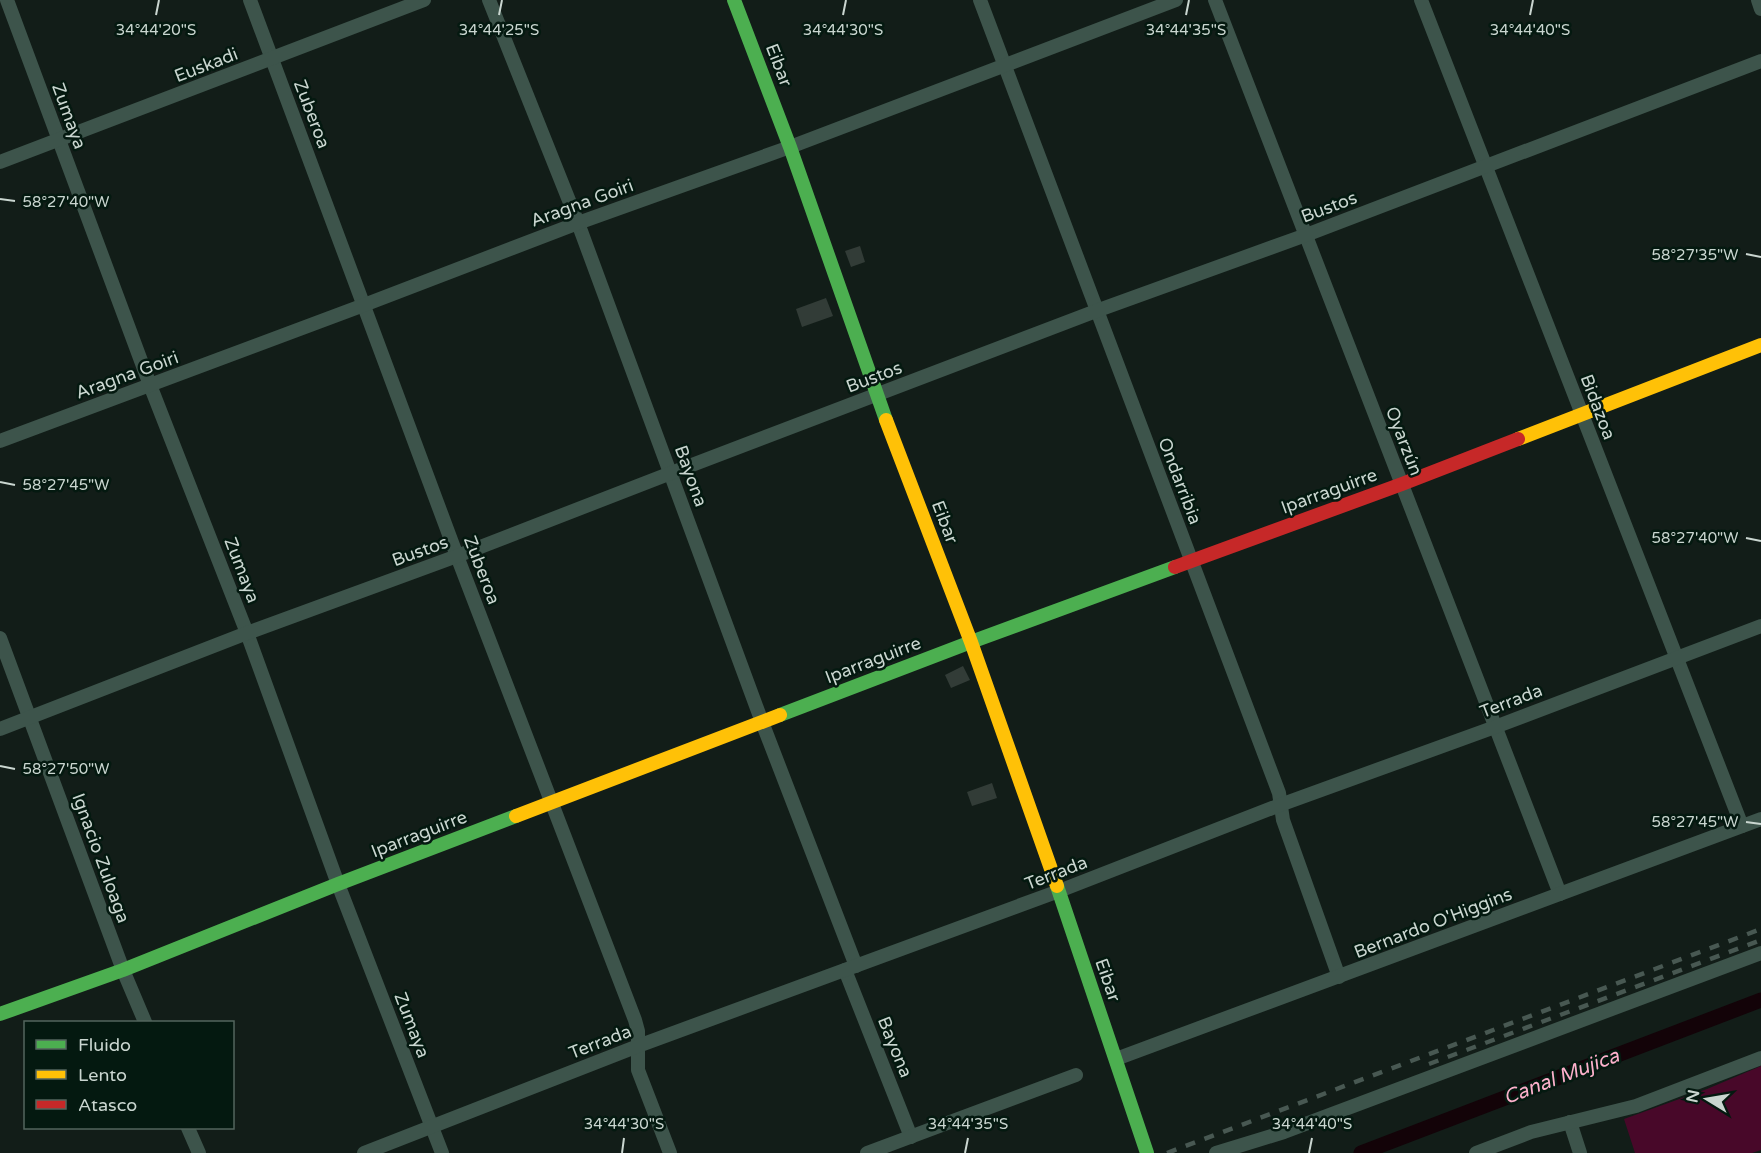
<svg xmlns="http://www.w3.org/2000/svg" width="1761" height="1153" font-family="'Varela Round',sans-serif">
<rect width="100%" height="100%" fill="#121d18"/>
<polygon fill="#480829" points="1761,1066 1761,1150 1752,1153 1635,1153 1624,1119 1707,1089"/>
<g fill="none" stroke-linecap="round" stroke-linejoin="round">
<polyline stroke="#130308" stroke-width="15" points="1361,1153 1761,1000"/>
</g>
<g fill="#323c37">
<polygon points="860,246 865,262 851,267 845,251"/>
<polygon points="826,298 833,316 802,327 796,309"/>
<polygon points="963,666 970,680 951,688 945,675"/>
<polygon points="992,783 997,798 972,806 967,792"/>
</g>
<g fill="none" stroke-linecap="round" stroke-linejoin="round">
<g stroke="#3d544b" stroke-width="14">
<polyline points="7,0 150,385 247,633 338,884 442,1153"/>
<polyline points="250,0 457,556 635,1020 638,1031 638,1070 670,1153"/>
<polyline points="489,0 578,223 762,722 856,966"/>
<polyline points="980,0 1279,793 1283,820 1339,977"/>
<polyline points="1215,0 1560,894"/>
<polyline points="1421,0 1742,826"/>
<polyline points="1758,0 1761,9"/>
<polyline points="0,162 424,0"/>
<polyline points="0,441 364,305 578,223 790,147 1176,0"/>
<polyline points="0,638 123,970 145,1022"/>
<polyline points="0,729 247,633 457,556 671,473 1096,311 1306,235 1761,61"/>
<polyline points="845,970 911,1137"/>
<polyline points="1116,1059 1761,819"/>
<polyline points="1570,1122 1580,1153"/>
<polyline points="188,1128 199,1153"/>
<polyline points="364,1153 638,1046 1059,891 1280,805 1495,727 1761,626"/>
<polyline points="867,1153 1076,1075"/>
<polyline points="1216,1153 1284,1132 1761,953"/>
<polyline points="1476,1153 1531,1132 1636,1106 1761,1058"/>
</g>
<g stroke="#4caf50" stroke-width="14">
<polyline points="734,0 790,147 886,420"/>
<polyline points="780,715 971,642 1175,567"/>
<polyline points="1057,886 1147,1153"/>
<polyline points="0,1014 123,970 338,884 516,816"/>
</g>
<g stroke="#ffc107" stroke-width="14">
<polyline points="886,420 971,642 1057,886"/>
<polyline points="1518,439 1761,345"/>
<polyline points="516,816 780,715"/>
</g>
<polyline stroke="#c62828" stroke-width="14" points="1175,567 1402,484 1518,439"/>
<g stroke="#485852" stroke-width="4.5" stroke-dasharray="10 10" stroke-linecap="butt">
<polyline points="1429,1064 1761,940"/>
<polyline points="1167,1153 1761,929"/>
</g>
</g>
<path fill="none" stroke="#cad6d0" stroke-width="2" d="M156,15L159,0M499,15L502,0M843,15L846,0M1186,15L1189,0M1530,15L1533,0M0,199L15,201M1746,254L1761,257M0,482L15,485M1746,538L1761,541M0,766L15,769M1746,822L1761,824M622,1153L624,1138M965,1153L968,1138M1309,1153L1312,1138"/>
<g text-anchor="middle" stroke-width="5" stroke-linejoin="round" paint-order="stroke">
<g font-size="18" fill="#cad6d0" stroke="#041910">
<text transform="translate(206 65) rotate(-21)" y="6">Euskadi</text>
<text transform="translate(779 65) rotate(69)" y="6">Eibar</text>
<text transform="translate(312 114) rotate(69)" y="6">Zuberoa</text>
<text transform="translate(69 116) rotate(70)" y="6">Zumaya</text>
<text transform="translate(582 203) rotate(-20)" y="6">Aragna Goiri</text>
<text transform="translate(1329 207) rotate(-21)" y="6">Bustos</text>
<text transform="translate(127 375) rotate(-20)" y="6">Aragna Goiri</text>
<text transform="translate(874 377) rotate(-21)" y="6">Bustos</text>
<text transform="translate(1598 407) rotate(69)" y="6">Bidazoa</text>
<text transform="translate(1404 441) rotate(69)" y="6">Oyarzún</text>
<text transform="translate(691 476) rotate(70)" y="6">Bayona</text>
<text transform="translate(1180 481) rotate(69)" y="6">Ondarribia</text>
<text transform="translate(1329 491) rotate(-20)" y="6">Iparraguirre</text>
<text transform="translate(945 522) rotate(69)" y="6">Eibar</text>
<text transform="translate(420 551) rotate(-20)" y="6">Bustos</text>
<text transform="translate(242 570) rotate(69)" y="6">Zumaya</text>
<text transform="translate(482 570) rotate(69)" y="6">Zuberoa</text>
<text transform="translate(873 660) rotate(-21)" y="6">Iparraguirre</text>
<text transform="translate(1511 701) rotate(-21)" y="6">Terrada</text>
<text transform="translate(419 834) rotate(-21)" y="6">Iparraguirre</text>
<text transform="translate(101 858) rotate(70)" y="6">Ignacio Zuloaga</text>
<text transform="translate(1056 873) rotate(-21)" y="6">Terrada</text>
<text transform="translate(1433 923) rotate(-21)" y="6">Bernardo O'Higgins</text>
<text transform="translate(1108 980) rotate(71)" y="6">Eibar</text>
<text transform="translate(412 1025) rotate(69)" y="6">Zumaya</text>
<text transform="translate(600 1042) rotate(-21)" y="6">Terrada</text>
<text transform="translate(895 1047) rotate(68)" y="6">Bayona</text>
</g>
<g font-size="20" font-style="italic" fill="#fcb0cb" stroke="#041910">
<text transform="translate(1561 1076) rotate(-21)" y="7">Canal Mujica</text>
</g>
</g>
<g font-size="15" text-anchor="middle" fill="#cad6d0" stroke="#041910" stroke-width="5" stroke-linejoin="round" paint-order="stroke">
<text x="156" y="35">34°44'20"S</text>
<text x="499" y="35">34°44'25"S</text>
<text x="843" y="35">34°44'30"S</text>
<text x="1186" y="35">34°44'35"S</text>
<text x="1530" y="35">34°44'40"S</text>
<text x="66" y="207">58°27'40"W</text>
<text x="1695" y="260">58°27'35"W</text>
<text x="66" y="490">58°27'45"W</text>
<text x="1695" y="543">58°27'40"W</text>
<text x="66" y="774">58°27'50"W</text>
<text x="1695" y="827">58°27'45"W</text>
<text x="624" y="1129">34°44'30"S</text>
<text x="968" y="1129">34°44'35"S</text>
<text x="1312" y="1129">34°44'40"S</text>
</g>
<rect x="24" y="1021" width="210" height="108" fill="#041910" stroke="#53655d" stroke-width="1.5"/>
<rect x="36" y="1040" width="30" height="9" fill="#4caf50" stroke="#53655d" stroke-width="1.5"/>
<text x="78" y="1051" font-size="18" fill="#cad6d0">Fluido</text>
<rect x="36" y="1070" width="30" height="9" fill="#ffc107" stroke="#53655d" stroke-width="1.5"/>
<text x="78" y="1081" font-size="18" fill="#cad6d0">Lento</text>
<rect x="36" y="1100" width="30" height="9" fill="#c62828" stroke="#53655d" stroke-width="1.5"/>
<text x="78" y="1111" font-size="18" fill="#cad6d0">Atasco</text>
<g transform="translate(1707 1099) rotate(281)" stroke="#041910" stroke-width="4.5" paint-order="stroke">
<path d="M0-4.5L10 22L0 15L-10 22Z" fill="#cad6d0"/>
<text y="-9" font-size="16" font-weight="bold" text-anchor="middle" fill="#cad6d0">N</text>
</g>
</svg>
